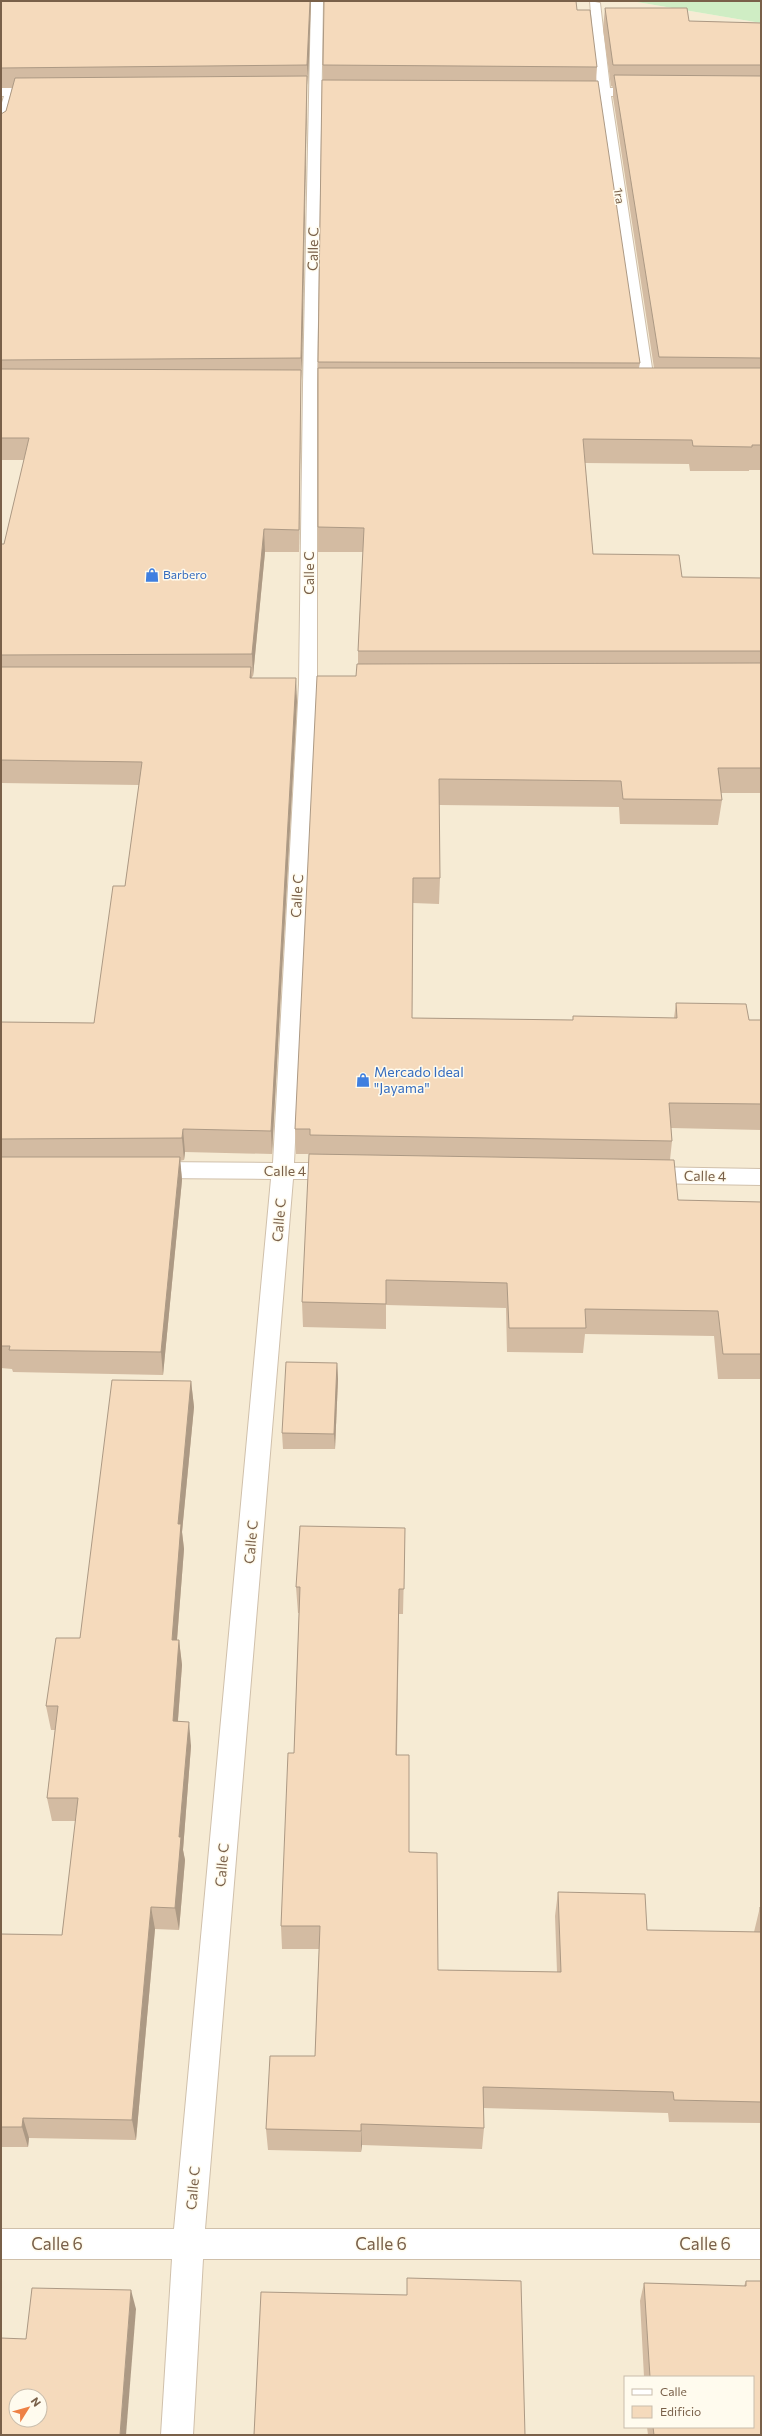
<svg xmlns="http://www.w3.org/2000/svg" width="762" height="2436" font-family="Commissioner,sans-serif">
<rect width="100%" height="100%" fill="#fef8e6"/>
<path fill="#f6ebd4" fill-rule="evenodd" d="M1,1H631L761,23V2435H1ZM625,2377H753V2427H625ZM16,2396H40V2420H16Z"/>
<polygon fill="#cfedc4" points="631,1 761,1 761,23"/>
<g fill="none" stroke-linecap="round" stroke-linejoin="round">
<defs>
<g id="street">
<polygon points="311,1 323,1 317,385 317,684 294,1163 338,1163 346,1165 349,1171 346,1177 338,1179 293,1179 205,2229 761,2229 761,2259 203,2259 193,2435 161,2435 172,2259 1,2259 1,2229 174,2229 271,1179 152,1178 144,1176 141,1170 144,1164 152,1162 273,1163 299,684 303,385"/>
<polygon points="590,1 600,3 610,88 644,88 650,92 644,96 611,96 655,388 648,392 641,388 598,96 570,96 564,92 570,88 597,88"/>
<polygon points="1,88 42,88 48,92 42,96 16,96 7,130 1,134 1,106 4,96 1,96"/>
<polygon points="646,1167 761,1169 761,1185 646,1183 638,1181 635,1175 638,1169"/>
</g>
</defs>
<use href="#street" stroke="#d0c0ab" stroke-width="2"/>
<use href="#street" fill="#fff" fill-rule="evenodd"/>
</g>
<g fill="#d3bba2">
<polygon points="1,1 311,1 307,85 301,380 299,552 265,552 253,676 252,677 252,678 297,701 272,1154 185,1152 184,1160 180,1161 182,1180 163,1375 13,1372 12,1369 1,1368 1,1022 94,1023 125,886 139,785 1,783 1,544 4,544 24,460 1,460 1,114 6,111 12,88 1,88"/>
<polygon points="605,8 689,21 761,23 761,470 749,470 749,471 690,471 689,464 585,463 593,554 682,577 761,578 761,793 721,793 722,800 718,825 620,824 619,807 439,805 440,878 439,904 413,903 412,1018 573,1020 573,1016 674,1018 676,1003 749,1020 761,1020 761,1130 671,1128 672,1141 670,1160 678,1200 761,1202 761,1379 718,1379 714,1336 585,1334 583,1353 507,1352 506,1308 386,1305 386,1329 303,1327 302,1302 310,1154 296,1154 295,1129 356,676 358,664 358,651 363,552 318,552 318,362 323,80 323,65 577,10 597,67 596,81 640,363 639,368 654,368 613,97 613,87 611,86 603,29"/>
<polygon points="337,1363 338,1379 335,1449 283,1449 282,1433"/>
<polygon points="191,1381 194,1407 182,1532 184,1549 177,1640 179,1640 182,1665 178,1721 191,1746 183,1850 185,1860 179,1930 155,1929 136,2140 29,2138 28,2147 1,2147 1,1934 62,1935 76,1821 52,1821 47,1798 55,1730 51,1730 46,1706 80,1638"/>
<polygon points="405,1528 403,1614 399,1614 397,1755 409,1852 438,1970 557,1972 555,1916 558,1892 647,1930 754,1932 760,1907 761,1907 761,2123 669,2122 668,2113 483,2108 484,2128 482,2149 362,2145 361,2152 268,2150 266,2129 315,2056 319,1949 282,1949 281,1926 294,1753 299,1613 298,1613 296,1587"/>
<polygon points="746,2281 761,2435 648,2435 647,2427 753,2427 753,2377 644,2377 640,2301 644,2283 744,2286"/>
</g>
<g fill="#ac9984">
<polygon points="310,1 311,1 308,85 307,65"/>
<polygon points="307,76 307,96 302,380 301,358"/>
<polygon points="1,89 2,98 1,101"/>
<polygon points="301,370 301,391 299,552 299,530"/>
<polygon points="264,529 265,552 253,676 252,654"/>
<polygon points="251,667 252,690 250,678"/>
<polygon points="296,678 297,701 272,1154 271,1131"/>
<polygon points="183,1129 185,1152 184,1160 182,1138"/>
<polygon points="180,1157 182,1180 163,1375 161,1352"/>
<polygon points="337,1363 338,1379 335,1449 334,1434"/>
<polygon points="191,1381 194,1407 182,1532 184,1549 175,1665 172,1640 178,1524"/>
<polygon points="179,1640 182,1665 176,1745 173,1721"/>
<polygon points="189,1722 191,1746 183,1850 185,1860 179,1930 175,1908 179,1837"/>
<polygon points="151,1907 155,1929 136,2140 132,2120"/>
<polygon points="23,2118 29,2138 28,2147 22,2127"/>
<polygon points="361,2124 362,2145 361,2152"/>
<polygon points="131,2290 136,2309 126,2435 120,2435"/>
</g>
<g fill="#f5dabc" stroke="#ac9984" fill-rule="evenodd">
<polygon points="1,1 310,1 307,65 1,68"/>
<polygon points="324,1 576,1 577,10 590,10 597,67 323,65"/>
<polygon points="605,8 687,8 689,21 761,23 761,65 613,65"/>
<polygon points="614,75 761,76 761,358 659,357"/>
<polygon points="307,76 301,358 1,360 1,114 6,111 15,78"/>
<polygon points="322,80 598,81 640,363 318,362"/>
<polygon points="318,368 761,368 761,445 752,445 752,447 693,446 692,440 583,439 593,554 679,555 682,577 761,578 761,651 358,651 364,528 318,527"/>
<polygon points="1,369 301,370 299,530 264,529 252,654 1,655 1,544 4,544 29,438 1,438"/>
<polygon points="761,663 761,768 718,768 722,800 623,799 621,781 439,779 440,878 413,878 412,1018 573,1020 573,1016 677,1018 676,1003 746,1004 749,1020 761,1020 761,1104 669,1103 672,1141 310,1135 310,1129 295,1129 317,676 356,676 357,664"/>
<polygon points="1,667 251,667 250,678 296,678 271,1131 183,1129 182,1138 1,1139 1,1022 94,1023 113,886 125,886 142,762 1,760"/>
<polygon points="309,1154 674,1160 678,1200 761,1202 761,1354 723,1354 718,1311 585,1309 586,1328 509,1328 507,1283 386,1280 386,1304 302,1302"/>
<polygon points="1,1157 180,1157 161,1352 9,1350 10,1346 1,1346"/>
<polygon points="286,1362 337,1363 334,1434 282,1433"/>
<polygon points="112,1380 191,1381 178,1524 181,1524 172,1640 179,1640 173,1721 189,1722 179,1837 181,1837 175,1908 151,1907 132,2120 23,2118 22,2127 1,2127 1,1934 62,1935 78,1798 47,1798 58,1706 46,1706 56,1638 80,1638"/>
<polygon points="300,1526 405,1528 404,1589 399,1589 396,1755 409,1755 409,1852 437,1853 438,1970 561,1972 558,1892 645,1894 647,1930 761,1932 761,2102 674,2100 673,2092 483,2087 484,2128 361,2124 361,2131 266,2129 270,2056 315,2056 320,1926 281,1926 288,1753 294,1753 300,1587 296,1587"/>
<polygon points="760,1907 761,1907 761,1919"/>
<polygon points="407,2278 521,2281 525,2435 254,2435 261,2292 407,2295"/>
<polygon points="746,2281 761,2281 761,2435 654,2435 653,2427 753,2427 753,2377 650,2377 644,2283 746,2286"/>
<path d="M32,2288L131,2290L120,2435H1V2338L26,2339ZM16,2396H40V2420H16Z"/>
</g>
<defs>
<symbol id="shop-bare" viewBox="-9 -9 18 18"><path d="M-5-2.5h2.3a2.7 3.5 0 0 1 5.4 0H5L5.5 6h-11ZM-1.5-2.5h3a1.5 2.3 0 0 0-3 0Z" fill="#3f7fe0" stroke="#fffbee" stroke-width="2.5" paint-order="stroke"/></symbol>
</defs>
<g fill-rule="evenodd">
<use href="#shop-bare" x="142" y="565" width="20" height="20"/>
<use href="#shop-bare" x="353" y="1070" width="20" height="20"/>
</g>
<g text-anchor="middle" stroke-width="3" stroke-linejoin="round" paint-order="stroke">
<g font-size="12" fill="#796049" stroke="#fffbee">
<text transform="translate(619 196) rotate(81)" y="4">1ra</text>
</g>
<g font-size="12" fill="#366cbe" stroke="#fffbee" text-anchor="start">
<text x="163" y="579">Barbero</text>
</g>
<g font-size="14" fill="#796049" stroke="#fffbee">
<text transform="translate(313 249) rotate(-89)" y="5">Calle C</text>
<text transform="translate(309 573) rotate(-90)" y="5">Calle C</text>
<text transform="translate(297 896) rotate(-87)" y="5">Calle C</text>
<text x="285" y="1176">Calle 4</text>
<text transform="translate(705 1176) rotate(1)" y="5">Calle 4</text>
<text transform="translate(279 1220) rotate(-85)" y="5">Calle C</text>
<text transform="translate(251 1542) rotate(-85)" y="5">Calle C</text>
<text transform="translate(222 1865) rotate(-85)" y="5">Calle C</text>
<text transform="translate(193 2188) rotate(-85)" y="5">Calle C</text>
</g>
<g font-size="14" fill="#366cbe" stroke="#fffbee" text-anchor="start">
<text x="374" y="1077">Mercado Ideal<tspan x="374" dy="16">"Jayama"</tspan></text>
</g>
<g font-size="17" fill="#796049" stroke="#fffbee">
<text x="57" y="2250">Calle 6</text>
<text x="381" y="2250">Calle 6</text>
<text x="705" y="2250">Calle 6</text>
</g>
</g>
<rect width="762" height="2436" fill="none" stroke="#796049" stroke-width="4"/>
<rect x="624" y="2376" width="130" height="52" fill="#fffbee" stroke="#c9bdac"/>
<rect x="632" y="2389" width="20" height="6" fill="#ffffff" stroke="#c9bdac"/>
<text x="660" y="2396" font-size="12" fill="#796049">Calle</text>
<rect x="632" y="2406" width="20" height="12" fill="#f5dabc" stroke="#c9bdac"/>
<text x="660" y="2416" font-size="12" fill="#796049">Edificio</text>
<g transform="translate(28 2408) rotate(53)"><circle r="19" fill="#fffbee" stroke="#c9bdac"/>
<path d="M0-3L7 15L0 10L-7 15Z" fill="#ee8145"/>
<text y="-6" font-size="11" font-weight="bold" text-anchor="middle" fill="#796049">N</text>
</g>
</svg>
